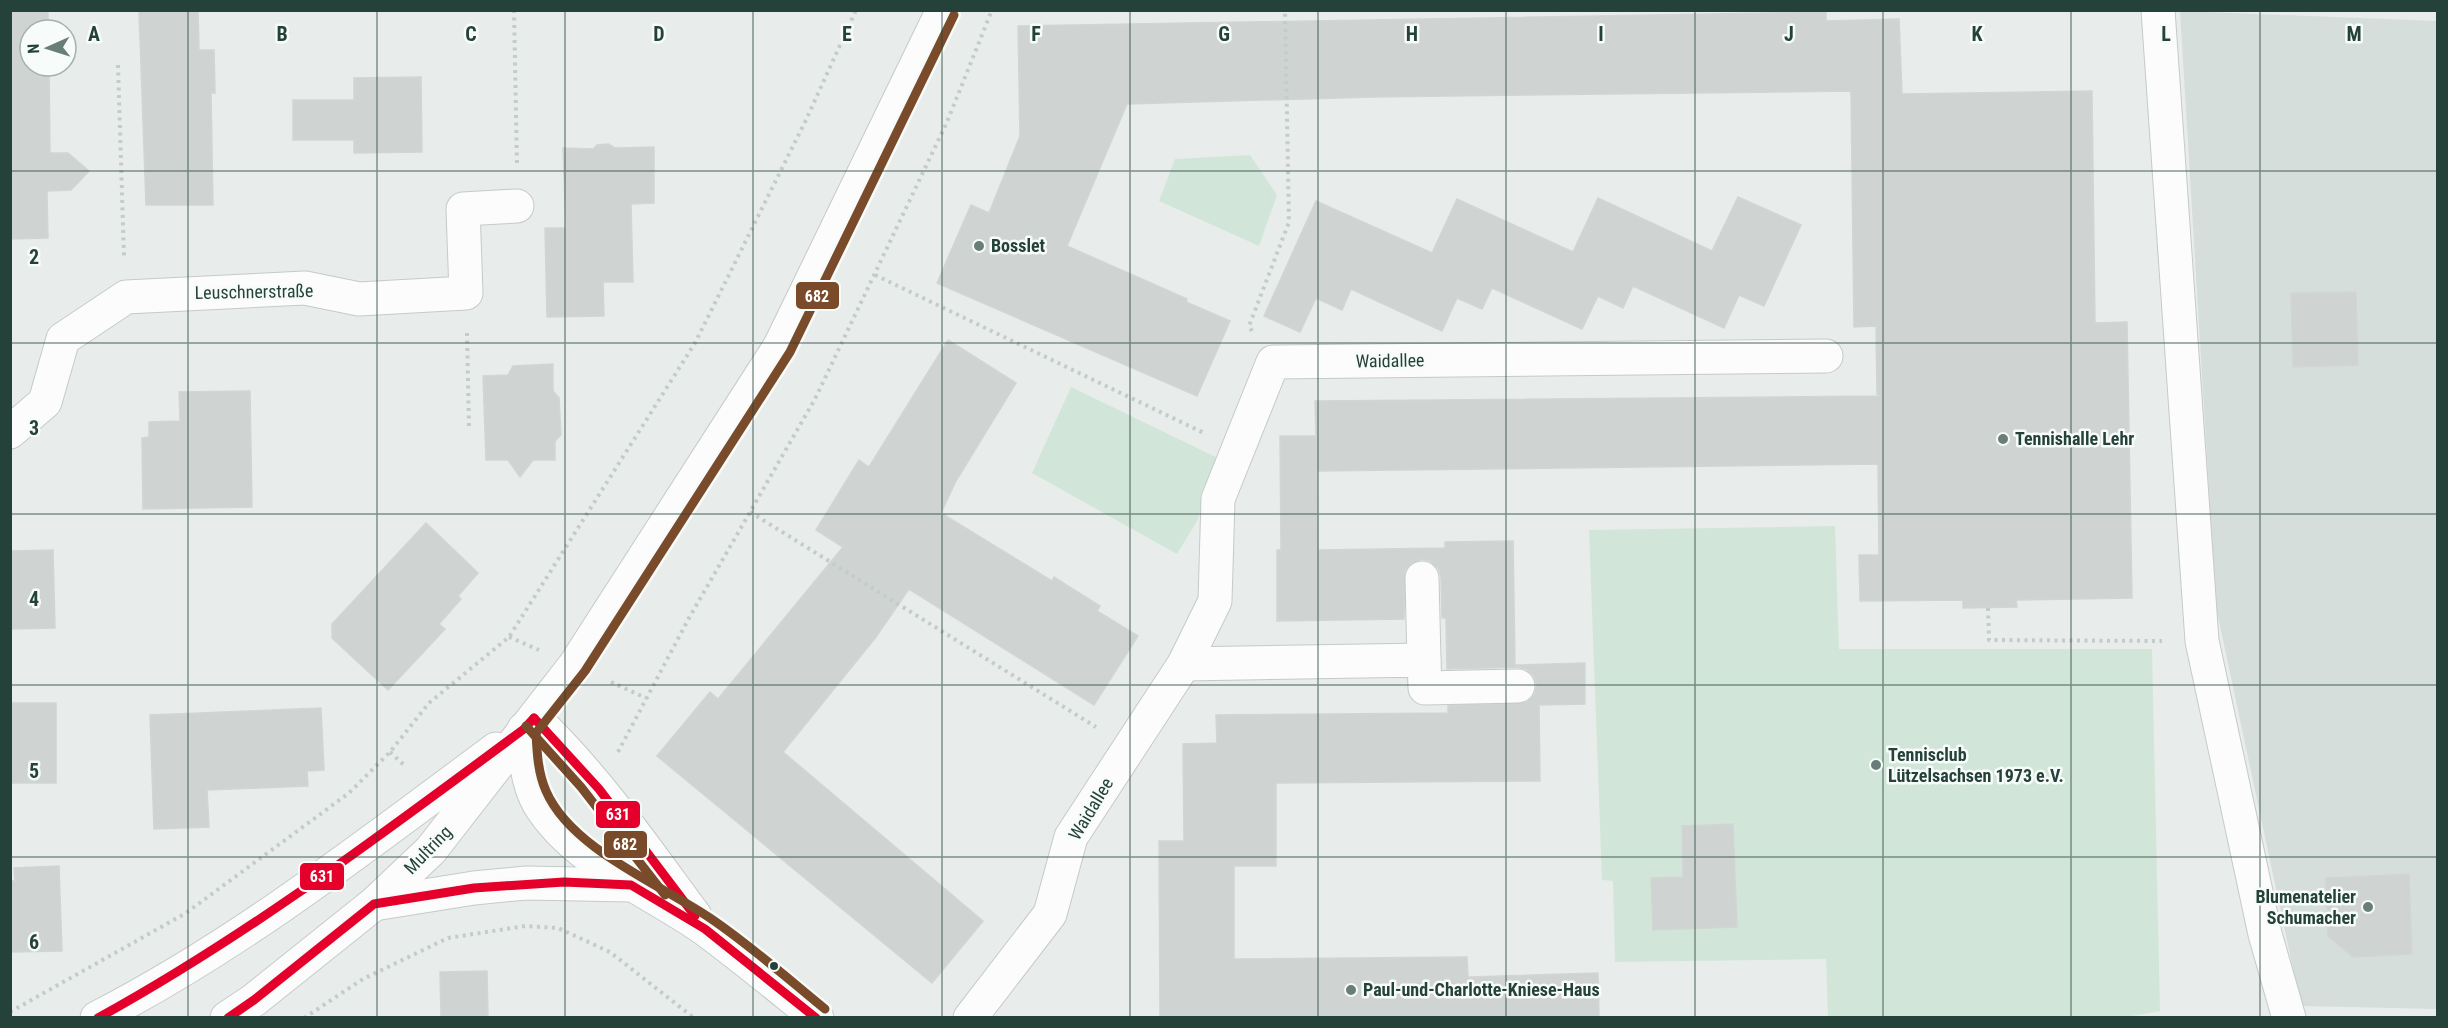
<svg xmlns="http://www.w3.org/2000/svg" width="2448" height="1028" font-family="'Roboto Condensed',sans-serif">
<rect width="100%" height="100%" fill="#e8edeb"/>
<polygon fill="#d6dedb" points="2180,11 2437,21 2437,1009 2301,1006 2216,607"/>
<g fill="#d1e6d8">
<polygon points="1250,155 1277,195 1259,246 1159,201 1175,159"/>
<polygon points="1071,387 1222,460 1197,521 1177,554 1032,473"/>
<polygon points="1835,526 1839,649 2152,649 2160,1011 2121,1018 1828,1017 1826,959 1615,962 1613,881 1602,880 1589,530"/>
</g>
<g fill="#cfd4d2" stroke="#d1d6d4" stroke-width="1.5">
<polygon points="10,10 48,10 48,30 30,30 30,66 49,66 50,153 68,153 89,171 71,190 47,191 48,238 10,239"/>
<polygon points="139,10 198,10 199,50 214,50 215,93 211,93 213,205 146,205"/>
<polygon points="1826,12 1826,21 1899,19 1902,94 2092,91 2095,323 2127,322 2132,598 2016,600 2017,607 1963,608 1963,600 1860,601 1859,555 1879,555 1878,464 1317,471 1318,550 1445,548 1445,542 1513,541 1515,665 1585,663 1585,704 1539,705 1540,781 1276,783 1276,866 1234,866 1234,959 1467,957 1468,977 1598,973 1599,1017 1160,1017 1159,841 1184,841 1183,744 1217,743 1216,715 1448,713 1448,706 1527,702 1534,695 1537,686 1534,676 1526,669 1518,667 1447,669 1446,618 1442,618 1441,577 1438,568 1430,561 1422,559 1413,562 1405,570 1404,619 1277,621 1277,550 1281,550 1280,436 1316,436 1315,401 1880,396 1877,394 1876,326 1854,327 1851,91 1373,97 1127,104 1067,246 1187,299 1186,302 1230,321 1197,396 937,283 971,205 989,213 1020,136 1018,26"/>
<polygon points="421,77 422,152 354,153 354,140 293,140 293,100 354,100 354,78"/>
<polygon points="609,144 615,148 654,147 654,203 631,204 633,282 603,282 604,316 547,317 545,228 566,228 563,148 593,149 597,145"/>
<polygon points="1738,197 1801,225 1764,306 1739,295 1724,328 1633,286 1623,308 1598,296 1582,329 1492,288 1482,309 1457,298 1442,331 1351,289 1342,310 1316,298 1300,332 1264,316 1316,201 1432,253 1457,199 1573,252 1598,198 1712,251"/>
<polygon points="2356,292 2358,365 2293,367 2291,293"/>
<polygon points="948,340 1016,383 956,481 941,513 1052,581 1054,577 1100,606 1097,611 1138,636 1094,705 909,589 876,637 783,752 983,921 932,983 657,756 710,692 718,699 843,547 816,530 859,460 869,467"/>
<polygon points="553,364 553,391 559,398 561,435 555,441 555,460 533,460 520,477 508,460 486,460 483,376 508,375 513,366"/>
<polygon points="250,391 252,507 143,509 142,438 149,437 149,422 180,421 179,392"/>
<polygon points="426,523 478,573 458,596 461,599 439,624 445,629 388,690 332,638 332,624"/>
<polygon points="53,550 55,628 10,629 10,551"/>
<rect x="10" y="703" width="46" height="80"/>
<polygon points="321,708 324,770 307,771 308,786 207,790 209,827 154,829 150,715"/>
<polygon points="1733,824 1737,927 1653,930 1651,878 1683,877 1682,826"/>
<polygon points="59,866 62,951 10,952 10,881 15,881 14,868"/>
<polygon points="2409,874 2412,954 2353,957 2328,936 2326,878"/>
<polygon points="487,971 488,1017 441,1017 440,972"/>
</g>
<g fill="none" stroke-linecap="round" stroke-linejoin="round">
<defs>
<g id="minor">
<polyline points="2158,10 2202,641 2265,934 2289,1018"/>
<polyline points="10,432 45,402 63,339 126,297 305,288 359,299 466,293 463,209 517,206"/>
<polyline points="1422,578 1424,660"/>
<polyline points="1184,664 1424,660 1425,688 1518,686"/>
<path d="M534,718C596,777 644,847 695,916"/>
<path d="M524,729C525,754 526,781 539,804C575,863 652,891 706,930C744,958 780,988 817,1018"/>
<polyline points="374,904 474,888 526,883 631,885"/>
<path d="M97,1018C239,945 368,844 496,749"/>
<polyline points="227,1018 254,1000 374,904 431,850 575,665 780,346 943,10"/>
<polyline points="970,1018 1050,914 1071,837 1184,664 1215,601 1218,499 1273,362 1826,356"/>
</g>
</defs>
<use href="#minor" stroke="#c5cac8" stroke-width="35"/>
<g stroke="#c3ccca" stroke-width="4" stroke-dasharray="3 4.5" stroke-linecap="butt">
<polyline points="514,10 517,166"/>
<polyline points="118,65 124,257"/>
<polyline points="875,275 1204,433"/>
<polyline points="1252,331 1249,326 1289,222 1285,10"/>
<polyline points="467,333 469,427"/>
<polyline points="750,512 1096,727"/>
<polyline points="1988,608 1989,640 2162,641"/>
<polyline points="509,637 539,650"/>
<polyline points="611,682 646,698"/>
<polyline points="390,752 406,767"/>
<polyline points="618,752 689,618 815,399 947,122 992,10"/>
<polyline points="10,1012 186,913 349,793 390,752 429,703 509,637 695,343 806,120 856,10"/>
<polyline points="304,1018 363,979 448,938 525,926 558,928 610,952 694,1018"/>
</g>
<use href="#minor" stroke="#fcfcfc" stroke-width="33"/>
<defs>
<g id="bus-1">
<polyline points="534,718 599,789 695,916"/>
<path d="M98,1018C249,935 386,831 524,729L534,718"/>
<polyline points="228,1018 254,1000 374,904 474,888 564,882 631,885 705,929 816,1018"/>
</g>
<g id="bus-2">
<polyline points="526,726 581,787 665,895"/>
<path d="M825,1009C787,978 750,945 710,918C660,884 571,849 546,791C538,773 537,753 536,733L585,671L790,352L954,15"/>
</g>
</defs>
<use href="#bus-1" stroke="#f7fbf9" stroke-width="14"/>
<use href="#bus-2" stroke="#f7fbf9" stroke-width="14"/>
<use href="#bus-1" stroke="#e4002b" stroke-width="9"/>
<use href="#bus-2" stroke="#7a4b2a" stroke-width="9"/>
</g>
<path fill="none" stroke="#24423a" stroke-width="1.5" stroke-opacity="0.55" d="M188,10V1018M377,10V1018M565,10V1018M753,10V1018M942,10V1018M1130,10V1018M1318,10V1018M1506,10V1018M1695,10V1018M1883,10V1018M2071,10V1018M2260,10V1018M10,171H2438M10,343H2438M10,514H2438M10,685H2438M10,857H2438"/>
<g fill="#697e78" stroke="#f7fbf9" stroke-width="2">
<circle cx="979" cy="246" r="6"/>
<circle cx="2003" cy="439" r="6"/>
<circle cx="1876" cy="765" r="6"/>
<circle cx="2368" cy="907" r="6"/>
<circle cx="1351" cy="990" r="6"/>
</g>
<circle fill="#24423a" stroke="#f7fbf9" stroke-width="2" cx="774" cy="966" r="5"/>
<g text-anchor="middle" stroke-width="5" stroke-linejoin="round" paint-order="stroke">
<g font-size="18" font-weight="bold" fill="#24423a" stroke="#f7fbf9" text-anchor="start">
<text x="991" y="252">Bosslet</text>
<text x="2015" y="445">Tennishalle Lehr</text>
<text x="1888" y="761">Tennisclub<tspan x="1888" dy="21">Lützelsachsen 1973 e.V.</tspan></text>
<text x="2356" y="903" text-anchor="end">Blumenatelier<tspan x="2356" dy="21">Schumacher</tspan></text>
<text x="1363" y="996">Paul-und-Charlotte-Kniese-Haus</text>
</g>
<g font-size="18" fill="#24423a" stroke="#f7fbf9">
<text transform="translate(254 292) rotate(-1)" y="6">Leuschnerstraße</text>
<text transform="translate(1390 361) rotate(-1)" y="6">Waidallee</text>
<text transform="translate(1091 809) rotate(-59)" y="6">Waidallee</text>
<text transform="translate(428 850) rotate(-46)" y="6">Multring</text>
</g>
</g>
<g font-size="20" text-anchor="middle" font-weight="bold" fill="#24423a" stroke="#f7fbf9" stroke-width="5" stroke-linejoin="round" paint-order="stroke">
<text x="94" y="41">A</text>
<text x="282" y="41">B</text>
<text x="471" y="41">C</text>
<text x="659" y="41">D</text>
<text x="847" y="41">E</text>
<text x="1036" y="41">F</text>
<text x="1224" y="41">G</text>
<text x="1412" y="41">H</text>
<text x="1601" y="41">I</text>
<text x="1789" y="41">J</text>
<text x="1977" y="41">K</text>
<text x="2166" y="41">L</text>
<text x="2354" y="41">M</text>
<text x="34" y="264">2</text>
<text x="34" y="435">3</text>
<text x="34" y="606">4</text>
<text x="34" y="778">5</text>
<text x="34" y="949">6</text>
</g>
<g stroke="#f7fbf9" stroke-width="2">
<rect x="795" y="281" width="45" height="29" rx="6" fill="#7a4b2a"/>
<rect x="595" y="800" width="46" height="29" rx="6" fill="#e4002b"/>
<rect x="603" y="830" width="45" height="29" rx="6" fill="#7a4b2a"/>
<rect x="299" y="862" width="46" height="29" rx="6" fill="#e4002b"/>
</g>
<g font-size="16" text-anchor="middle" font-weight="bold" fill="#fff">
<text x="817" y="302">682</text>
<text x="618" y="820">631</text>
<text x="625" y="850">682</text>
<text x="322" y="882">631</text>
</g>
<rect width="2448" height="1028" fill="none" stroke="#24423a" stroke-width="24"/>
<g transform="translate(48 48) rotate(267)"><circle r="28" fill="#f7fbf9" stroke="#a3b1ad" stroke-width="1.5"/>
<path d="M0-4.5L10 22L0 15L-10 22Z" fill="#697e78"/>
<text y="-9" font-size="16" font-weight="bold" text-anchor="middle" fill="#24423a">N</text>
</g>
</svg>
